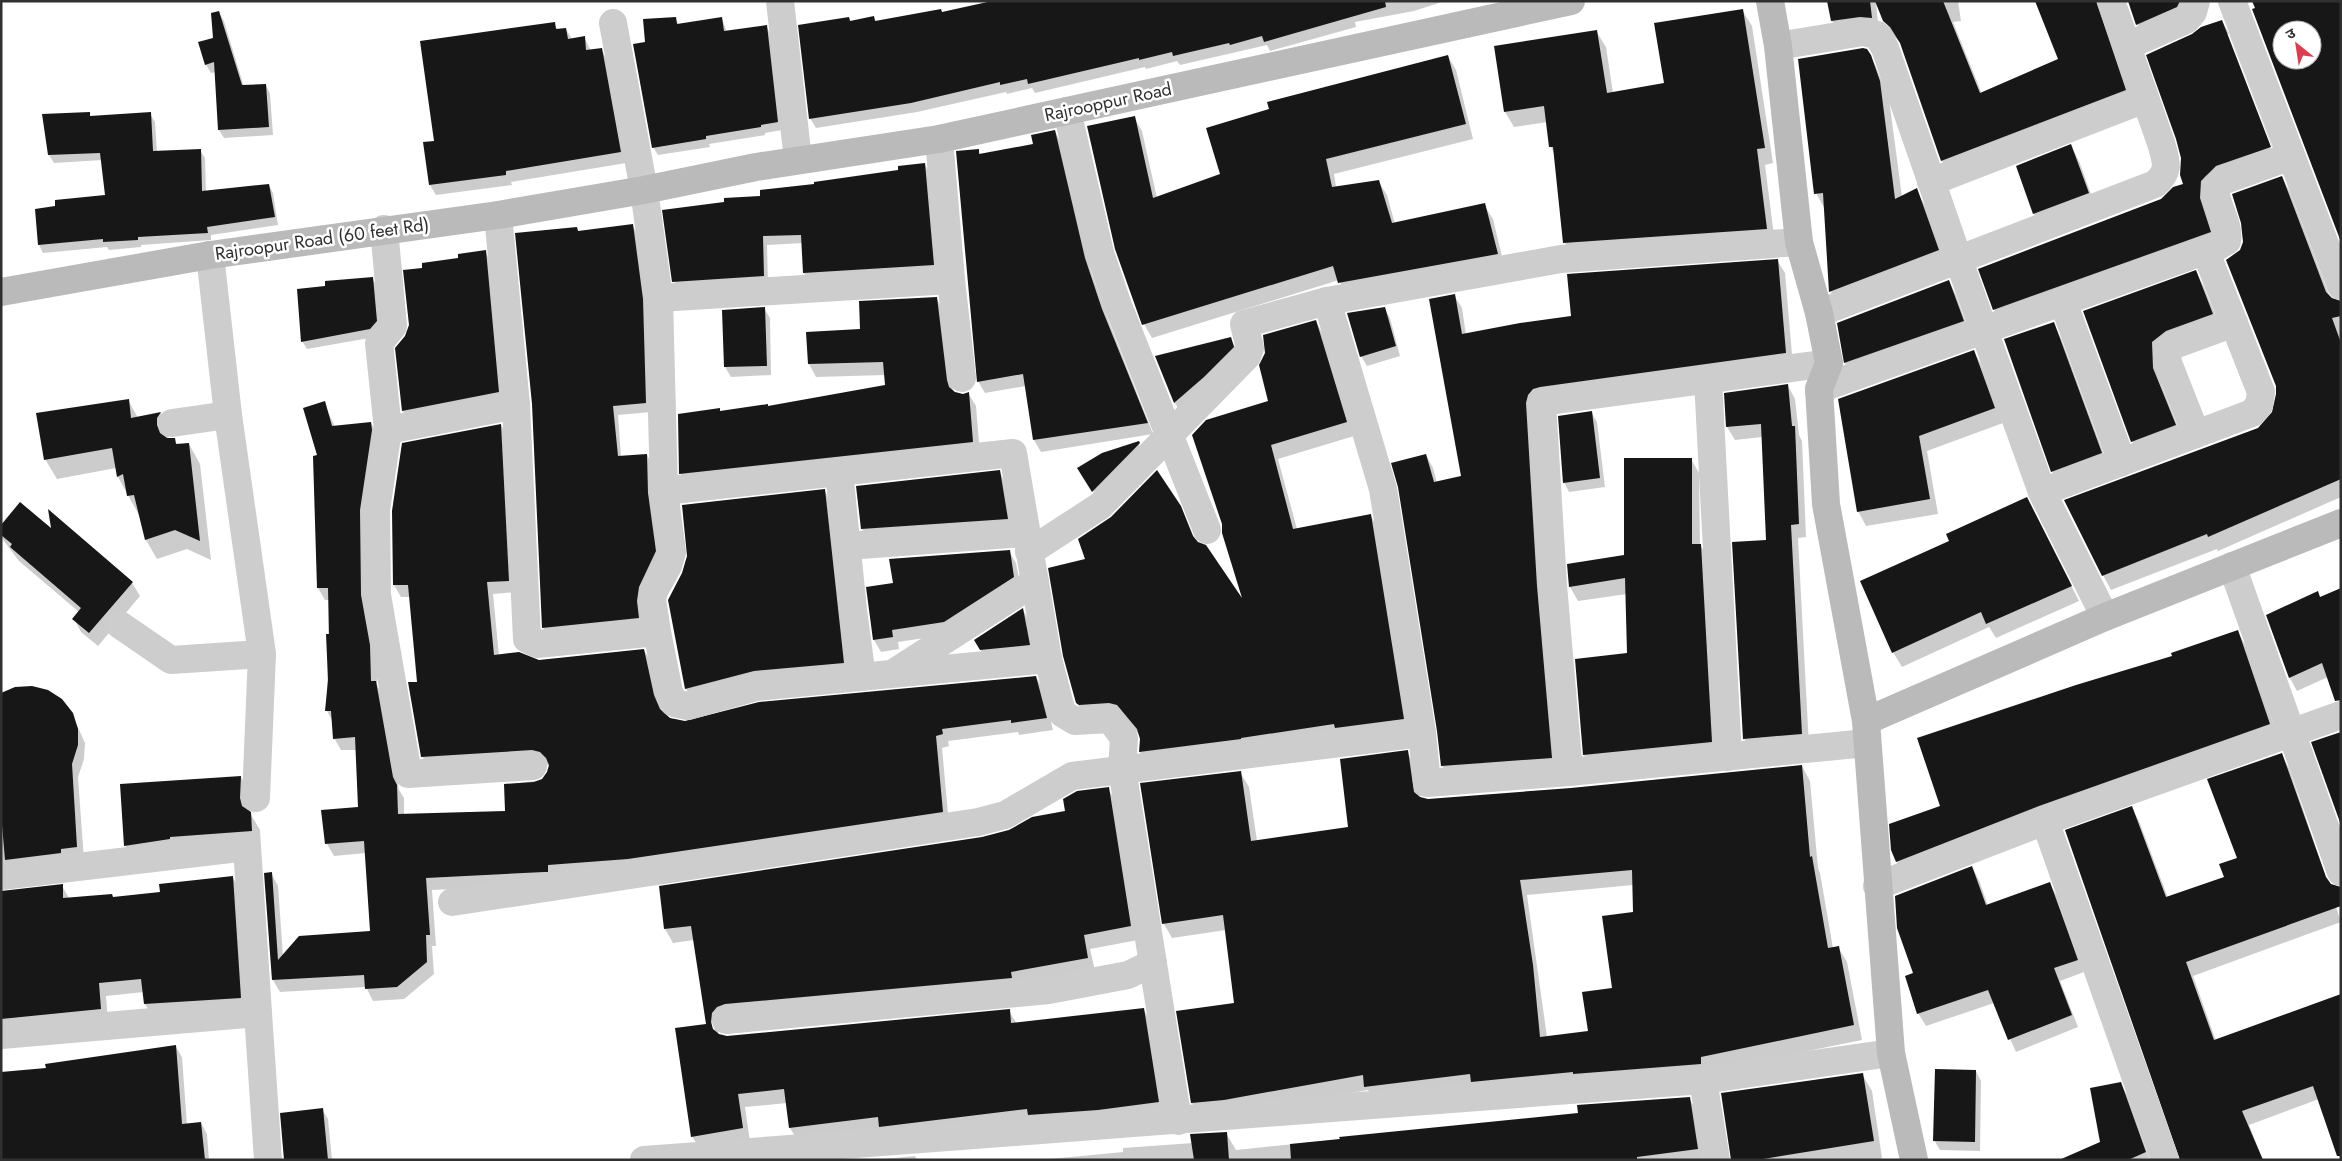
<svg xmlns="http://www.w3.org/2000/svg" width="2342" height="1161" font-family="Jost,'Noto Sans Devanagari',sans-serif">
<rect width="100%" height="100%" fill="#fff"/>
<g fill="#0003" fill-rule="evenodd">
<polygon points="987,1 1445,1 1414,11 1355,22 1356,27 1270,51 1267,45 1180,65 1177,61 1146,69 1145,67 1035,93 1032,88 1007,94 1006,92 917,112 816,128 810,118 849,18 851,22 874,18 877,22 942,13 987,4"/>
<polygon points="1828,1 1958,1 1961,21 1953,22 1982,94 2059,59 2036,1 2114,1 2133,105 1951,176 1942,161 1901,43 1893,36 1876,3 1879,32 1841,36 1832,21"/>
<polygon points="2125,1 2186,1 2146,39 2137,24 2130,3"/>
<polygon points="1742,10 1752,26 1773,163 1765,165 1775,244 1574,259 1565,243 1555,155 1551,147 1548,122 1514,127 1505,112 1596,31 1606,47 1613,93 1665,84"/>
<polygon points="219,13 224,21 244,87 266,85 270,94 273,135 224,138 219,130 216,72 211,73 206,65"/>
<polygon points="675,18 679,25 722,19 727,32 766,26 771,35 782,130 765,133 765,135 709,144 710,147 658,155 653,147 646,43"/>
<path d="M2222,21L2230,35L2278,161L2224,180L2218,246L2002,324L1994,309L2184,185ZM2227,34H2229L2274,152L2272,153Z"/>
<polygon points="554,24 558,30 566,29 572,39 584,37 591,51 601,49 607,60 626,163 511,182 512,185 436,195 430,185"/>
<polygon points="1867,50 1876,67 1889,99 1902,197 1916,190 1926,207 1947,267 1840,309 1831,292 1826,211 1816,193"/>
<polygon points="1448,56 1456,70 1473,139 1334,174 1336,187 1378,181 1387,195 1395,224 1484,205 1493,219 1505,269 1347,297 1339,280 1152,338 1144,324 1134,117 1142,131 1157,198 1222,174"/>
<polygon points="89,113 91,117 150,114 155,122 157,152 200,150 205,158 206,192 269,185 273,193 278,225 211,235 211,240 141,245 141,247 109,250 107,247 43,253 39,245 106,196 103,160 54,163 49,155"/>
<polygon points="1055,131 1061,143 1091,271 1109,322 1153,434 1041,452 1034,440 1026,386 985,393 978,381 978,150 981,155 1035,145"/>
<polygon points="2071,146 2079,161 2096,208 2043,228 2034,214 2017,167"/>
<polygon points="925,165 930,173 938,274 809,282 804,273 803,243 767,245 768,284 679,290 674,281 762,197 816,185 899,172"/>
<polygon points="2282,177 2290,192 2331,300 2341,302 2341,497 2218,551 2217,549 2111,590 2103,575 2258,429 2276,408 2277,386 2241,250"/>
<polygon points="632,225 638,234 648,310 651,412 618,415 621,457 647,455 652,464 661,561 644,627 549,637 543,627 576,228 579,232"/>
<polygon points="485,251 489,259 503,400 407,419 403,411 397,348 406,337 424,269"/>
<polygon points="1777,260 1785,273 1793,366 1548,399 1559,770 1450,779 1442,766 1426,455 1433,468 1437,483 1462,477 1454,295 1462,308 1466,335 1573,317"/>
<polygon points="2196,272 2204,287 2221,329 2159,357 2161,384 2183,440 2141,456 2132,441 2085,312"/>
<polygon points="372,278 377,286 381,330 375,337 307,349 302,341 327,287 326,282"/>
<polygon points="1949,281 1956,295 1970,334 1853,376 1845,363 1838,324"/>
<polygon points="936,298 944,311 953,392 963,395 968,393 976,406 980,454 688,486 680,473 721,413 768,407 886,386 885,375 816,377 809,364 862,331"/>
<polygon points="764,308 770,318 771,375 731,377 725,367"/>
<polygon points="1384,308 1390,318 1400,356 1367,366 1361,356"/>
<polygon points="1316,322 1324,336 1354,436 1278,459 1297,529 1370,515 1379,529 1411,734 1148,766 1140,752 1140,736 1126,719 1085,717 1077,703 1087,560 1180,507 1197,544 1244,604 1269,402"/>
<polygon points="2053,323 2061,338 2109,468 2061,486 2052,471"/>
<polygon points="1231,339 1239,354 1183,417 1175,403 1156,357"/>
<polygon points="1974,351 1982,366 2003,423 1927,451 1938,514 1866,526 1858,511"/>
<polygon points="1788,386 1795,399 1799,435 1802,441 1806,537 1798,538 1809,747 1752,752 1744,739 1734,543 1767,541 1762,437 1735,440 1727,427 1726,394"/>
<polygon points="128,400 138,418 161,413 172,432 167,439 174,440 178,445 189,444 200,464 211,560 187,549 157,559 146,540 139,515 118,477 116,468 57,479 45,459"/>
<polygon points="324,403 335,427 371,423 378,435 377,685 382,695 399,790 404,798 404,815 506,813 505,785 542,780 548,774 550,766 540,762 429,769 422,756 419,683 410,597 401,597 394,585 501,425 508,437 515,592 493,594 499,656 538,661 644,650 651,662 662,713 670,719 685,723 1036,677 1043,689 1053,730 1019,735 1018,732 948,741 949,746 942,748 949,824 551,884 432,890 436,946 432,946 434,974 404,999 373,1001 366,987 280,992 273,980 266,874 271,873 278,886 283,956 371,932 366,853 334,856 327,844 359,809 357,750 341,750 334,738 333,722 327,711 329,600 325,600 318,588 319,456"/>
<polygon points="1591,412 1597,422 1605,487 1569,492 1564,482"/>
<polygon points="1138,443 1144,454 1099,500 1085,478"/>
<polygon points="1691,459 1699,473 1700,545 1709,559 1719,756 1593,769 1584,755 1628,654 1627,594 1578,601 1570,587 1569,565 1625,556"/>
<polygon points="999,471 1006,484 1014,531 869,541 862,529 858,487"/>
<polygon points="824,490 831,502 850,674 693,700 686,689 669,600"/>
<polygon points="50,512 132,583 140,596 98,646 81,632 74,619 79,612 19,561 1,537 1,527 53,531"/>
<polygon points="2035,514 2079,601 1996,638 1989,627 1902,667 1893,652"/>
<polygon points="1009,551 1016,563 1021,589 951,634 898,642 899,649 881,652 874,640 868,588 894,584"/>
<polygon points="2341,590 2341,708 2328,677 2297,691 2290,678 2268,616"/>
<polygon points="1023,610 1028,619 1034,655 986,659 975,640"/>
<polygon points="2238,632 2247,648 2279,740 1906,878 1897,862 1941,807 2174,656"/>
<polygon points="72,714 85,743 84,759 78,777 84,860 1,875 1,795"/>
<path d="M1407,752L1416,767L1421,798L1428,800L1571,789L1802,766L1810,781L1818,868L1820,873L1833,948L1838,947L1847,962L1862,1040L1709,1071L1374,1101L1368,1090L1233,1115L1201,1117L1192,1103L1235,1004L1226,930L1172,938L1164,924L1240,772L1249,787L1257,841L1350,828ZM1633,885L1634,913L1613,989L1589,1032L1547,1037L1527,895Z"/>
<polygon points="2281,754 2289,768 2341,922 2193,976 2216,1041 2341,995 2341,1160 2319,1099 2249,1125 2263,1160 2181,1160 2132,808 2139,821 2168,898 2225,878 2239,859"/>
<polygon points="241,777 250,794 250,813 260,830 261,848 179,854 135,862 125,845"/>
<path d="M1108,789L1116,802L1138,940L1090,949L1095,971L719,1027L718,1035L727,1037L1009,1011L1017,1024L1144,1010L1151,1023L1166,1116L798,1141L790,1128L787,1103L745,1107L750,1142L700,1150L692,1136L707,1025L694,940L673,943L665,929L660,887L982,838L1066,812ZM712,1021L716,1034L711,1028Z"/>
<polygon points="1972,867 1979,880 1988,906 2049,883 2057,896 2084,972 2060,981 2078,1027 2016,1052 1994,1003 1926,1026 1918,1013 1915,974"/>
<polygon points="233,878 240,890 248,1010 153,1017 145,1004 144,992 106,996 108,1022 1,1034 1,893 62,886 69,898 113,898 161,893"/>
<polygon points="176,1047 182,1057 187,1125 201,1123 207,1134 209,1160 1,1160 47,1069"/>
<polygon points="1976,1071 1981,1081 1980,1151 1940,1150 1934,1140"/>
<polygon points="1862,1074 1872,1091 1882,1158 1878,1160 1733,1160"/>
<polygon points="2120,1083 2128,1096 2150,1160 2079,1160 2102,1143"/>
<polygon points="1689,1098 1699,1115 1706,1160 1040,1160 1123,1152 1123,1148 1193,1143 1226,1133 1236,1150 1580,1114"/>
<polygon points="322,1109 328,1119 332,1160 285,1160"/>
<polygon points="915,1156 917,1160 884,1159"/>
</g>
<g fill="#171717" fill-rule="evenodd">
<polygon points="992,1 1385,1 1386,7 1264,42 1262,36 1230,45 1229,43 1173,56 1172,52 1139,60 1139,58 1028,84 1027,79 1000,85 1000,82 911,103 809,119 798,25 849,17 850,21 874,16 875,21 941,9 942,12"/>
<polygon points="1827,1 1870,1 1872,18 1860,17 1831,21"/>
<polygon points="1875,1 1943,1 1980,93 2058,59 2035,1 2096,1 2126,90 1941,161 1900,43 1890,27 1883,21"/>
<polygon points="2128,1 2180,1 2177,7 2136,25"/>
<path d="M2252,1H2341V242L2252,9L2255,8ZM2282,30H2312V60H2282Z"/>
<polygon points="1743,9 1765,148 1757,149 1767,229 1563,243 1553,147 1549,147 1544,106 1504,112 1494,46 1597,30 1607,93 1664,83 1654,23"/>
<polygon points="219,11 242,85 266,84 269,127 218,130 214,62 205,65 198,42 213,38 211,13"/>
<polygon points="676,17 677,24 722,17 724,31 767,25 778,122 761,125 761,127 706,136 706,139 652,148 633,44 645,42 643,19"/>
<polygon points="2222,20 2271,147 2216,166 2201,181 2200,198 2211,232 1993,310 1978,269 2161,199 2173,187 2183,184 2180,175 2181,158 2176,139 2146,55 2192,34 2201,27"/>
<polygon points="555,22 556,29 566,28 568,39 585,36 586,50 602,48 621,152 506,171 506,175 429,185 423,142 434,141 420,41"/>
<polygon points="1863,48 1867,49 1871,55 1880,81 1895,199 1917,188 1939,250 1829,292 1823,193 1814,194 1798,59"/>
<polygon points="1448,55 1466,124 1326,159 1332,187 1379,180 1392,223 1485,203 1498,254 1338,283 1333,266 1142,325 1115,249 1087,126 1135,116 1153,198 1220,174 1206,128 1269,109 1267,102"/>
<polygon points="90,112 90,116 151,112 153,151 201,149 202,191 269,184 275,217 207,227 208,233 138,237 138,240 103,242 103,239 38,245 35,209 55,206 55,200 105,195 100,153 48,155 42,114"/>
<polygon points="1055,130 1085,258 1102,309 1148,423 1033,440 1023,374 977,382 956,151 979,149 979,154 1033,144 1031,135"/>
<polygon points="2071,144 2089,193 2033,214 2016,166"/>
<polygon points="925,163 934,265 803,273 801,235 763,236 764,276 672,282 662,210 724,202 724,198 760,196 760,190 814,184 814,182 898,170 898,166"/>
<polygon points="2282,176 2326,292 2332,298 2341,301 2341,316 2332,318 2341,343 2341,479 2208,537 2207,534 2102,576 2064,500 2258,428 2272,412 2276,394 2276,386 2226,260 2240,250 2243,242 2241,223 2232,194"/>
<polygon points="633,224 643,299 646,403 613,406 618,456 647,454 648,493 656,551 639,587 637,601 639,618 542,628 532,404 515,233 577,227 578,231"/>
<polygon points="486,250 499,392 402,411 395,348 405,336 409,325 403,270 422,268 422,263 458,258 458,254"/>
<polygon points="1778,259 1786,353 1540,387 1533,389 1528,395 1526,403 1537,586 1552,758 1441,766 1437,731 1398,487 1391,463 1426,454 1434,482 1461,476 1429,299 1455,294 1462,334 1520,323 1571,316 1567,274"/>
<polygon points="2196,270 2213,314 2166,331 2152,342 2153,368 2176,425 2131,442 2083,311"/>
<polygon points="373,277 377,321 370,329 301,342 297,289 325,286 325,281"/>
<polygon points="1949,280 1964,321 1844,363 1837,323"/>
<polygon points="937,297 947,380 949,387 955,392 963,394 969,392 973,442 679,474 678,414 720,408 720,411 768,404 768,406 885,385 883,362 808,364 806,332 860,329 859,301"/>
<polygon points="765,307 767,366 724,367 722,310"/>
<polygon points="1385,307 1396,346 1360,357 1347,313"/>
<polygon points="1316,320 1347,422 1271,445 1293,529 1371,514 1404,719 1335,728 1334,724 1241,738 1241,739 1139,752 1140,739 1137,729 1117,705 1109,703 1079,705 1076,703 1063,656 1048,568 1085,559 1078,539 1111,517 1157,470 1181,506 1193,536 1198,542 1206,545 1242,598 1222,533 1222,524 1192,435 1206,420 1268,401 1259,365 1265,353 1263,335"/>
<polygon points="2054,322 2102,453 2051,472 2004,339"/>
<polygon points="1231,337 1234,347 1204,377 1174,403 1155,356"/>
<polygon points="1974,350 1995,408 1919,436 1930,499 1857,512 1838,399"/>
<polygon points="1788,384 1792,426 1795,426 1799,524 1791,525 1802,734 1743,739 1732,542 1766,540 1761,424 1726,427 1724,393"/>
<polygon points="129,399 131,418 161,412 157,418 157,425 160,433 167,438 175,438 176,444 189,443 200,541 175,530 145,540 134,495 127,496 123,474 117,477 112,448 44,460 36,413"/>
<polygon points="325,401 332,426 371,422 372,430 360,510 361,595 370,645 371,681 376,681 393,777 397,785 398,814 505,811 504,784 534,782 542,779 547,772 549,765 546,758 540,752 532,750 421,757 408,682 417,682 408,585 393,585 392,511 402,443 501,424 509,581 487,582 494,655 519,652 539,660 644,649 654,695 660,709 670,718 685,721 759,702 1036,676 1047,718 1011,723 1011,720 942,729 943,734 936,736 943,812 628,859 548,865 548,872 544,872 426,878 430,935 426,935 427,962 397,987 365,989 364,975 272,980 264,873 272,872 278,960 299,936 370,931 364,841 325,844 321,810 358,807 355,737 333,739 331,711 325,711 328,680 326,634 329,634 328,588 317,588 313,456 317,455 303,408"/>
<polygon points="1592,411 1600,478 1563,483 1558,416"/>
<polygon points="1139,441 1140,443 1092,492 1077,468 1102,453"/>
<polygon points="1624,458 1692,458 1692,544 1701,544 1712,742 1583,755 1575,659 1627,653 1625,578 1569,587 1567,564 1624,555"/>
<polygon points="1000,470 1008,519 861,529 856,486"/>
<polygon points="825,489 844,663 754,671 685,689 668,600 682,573 687,556 682,505"/>
<polygon points="2027,497 2072,586 1986,624 1981,612 1892,653 1860,581 1949,541 1946,534"/>
<polygon points="20,502 51,528 48,509 133,582 89,633 72,619 81,608 10,547 12,544 1,535 1,525"/>
<polygon points="1010,550 1014,577 944,622 892,630 893,637 873,640 866,587 893,583 889,559"/>
<polygon points="2341,588 2341,700 2335,701 2322,663 2289,678 2266,615 2318,591 2320,597"/>
<polygon points="1023,608 1030,645 980,650 974,640"/>
<polygon points="2238,630 2270,724 2039,806 1896,862 1891,850 1889,824 1940,806 1917,738 2076,685 2172,656 2171,653"/>
<polygon points="32,686 48,690 62,699 73,713 78,729 78,745 72,764 77,847 61,849 61,853 5,860 1,813 1,693 15,687"/>
<polygon points="2341,732 2341,825 2311,742"/>
<path d="M1408,750L1414,792L1420,797L1428,799L1571,788L1802,765L1810,857L1812,856L1828,948L1839,946L1854,1025L1701,1057V1064L1573,1074V1072L1471,1082L1470,1074L1364,1087L1363,1075L1224,1100L1191,1103L1176,1011L1234,1003L1223,915L1162,924L1140,783L1241,771L1251,841L1348,827L1340,759ZM1632,870L1633,912L1602,916L1612,988L1582,992L1588,1031L1540,1037L1533,965L1520,880Z"/>
<polygon points="2282,753 2326,877 2331,884 2341,887 2341,906 2186,962 2214,1040 2341,994 2341,1156 2337,1156 2313,1086 2242,1111 2263,1160 2180,1160 2065,830 2132,806 2166,897 2224,877 2219,864 2237,858 2207,779"/>
<polygon points="241,776 240,798 242,806 251,812 252,831 170,837 170,839 124,846 120,784"/>
<polygon points="1109,787 1131,926 1084,935 1088,958 1011,972 1012,978 725,1004 717,1007 712,1013 711,1022 713,1029 719,1034 727,1036 1010,1009 1011,1023 1144,1008 1159,1102 1098,1110 1028,1115 1027,1109 879,1127 878,1117 789,1128 784,1089 738,1094 743,1128 691,1137 675,1028 706,1024 691,926 664,929 659,886 982,837 1009,830 1032,817 1065,811 1063,799 1077,791"/>
<polygon points="1972,866 1986,905 2050,882 2078,960 2054,968 2072,1015 2008,1040 1988,990 1917,1014 1905,976 1913,973 1897,928 1895,896"/>
<polygon points="233,876 241,998 144,1004 141,979 99,983 101,1009 1,1019 1,891 63,884 63,898 112,894 113,897 160,892 159,884"/>
<polygon points="176,1045 182,1124 201,1122 205,1160 1,1160 1,1072 46,1068 45,1064"/>
<polygon points="1935,1069 1976,1070 1975,1142 1933,1141"/>
<polygon points="1863,1073 1874,1141 1757,1160 1731,1160 1721,1093"/>
<polygon points="2121,1082 2146,1152 2128,1160 2059,1160 2100,1142 2090,1088"/>
<polygon points="1690,1097 1698,1149 1637,1157 1637,1160 1291,1160 1290,1144 1340,1139 1339,1137 1578,1113 1577,1105"/>
<polygon points="323,1108 328,1160 284,1160 280,1113"/>
<polygon points="1227,1132 1229,1160 1194,1160 1190,1134"/>
</g>
<g fill="none" stroke-linecap="round" stroke-linejoin="round">
<g stroke="#cdcdcd" stroke-width="28">
<polyline points="780,1 798,160"/>
<polyline points="2232,1 2341,286"/>
<polyline points="1778,46 1863,32 1877,35 1885,48 1959,261 2042,492 2105,617"/>
<polyline points="2127,46 2186,20 2193,12 2196,1"/>
<polyline points="1067,111 1100,253 1117,303 1207,530"/>
<polyline points="1931,182 2145,99"/>
<polyline points="498,215 516,405 527,639 537,644 657,632 652,599 654,591 668,566 672,552 664,491 659,298 644,190 613,23"/>
<polyline points="384,229 393,326 379,343 388,430 376,510 377,595 408,774 533,766"/>
<polyline points="210,255 228,415 262,654 256,798"/>
<polyline points="951,280 962,378"/>
<polyline points="659,298 951,280 939,139"/>
<polyline points="2063,302 2122,462"/>
<path d="M1819,313L2155,184C2171,170 2166,162 2161,143L2111,1"/>
<polyline points="1708,380 1728,757"/>
<path d="M1819,389L2218,246L2227,241C2230,222 2215,206 2215,187L2222,181L2291,156"/>
<polyline points="172,423 228,415"/>
<polyline points="388,430 516,405"/>
<polyline points="2196,434 2168,363 2167,354 2171,346 2234,323"/>
<polyline points="839,471 853,610 862,677"/>
<polyline points="2042,492 2252,413 2259,405 2261,392 2205,250"/>
<polyline points="847,546 1026,533"/>
<polyline points="1029,552 1100,506 1247,356 1250,348 1244,324 1327,301"/>
<polyline points="2232,566 2341,872"/>
<polyline points="120,625 171,660 262,654"/>
<polyline points="657,632 669,692 674,703 688,706 756,687 1048,659 1013,453 664,491"/>
<polyline points="1048,659 1062,713 1075,721 1110,719 1124,738 1122,769 1178,1121"/>
<polyline points="895,672 1035,582"/>
<polyline points="1422,733 1427,783 1569,772 1867,743"/>
<polyline points="1569,772 1553,585 1542,402 1829,363"/>
<polyline points="2045,821 2165,1160"/>
<polyline points="1,876 247,847 258,1013 1,1035"/>
<polyline points="1877,886 2045,821 2341,715"/>
<polyline points="452,902 978,822 1005,815 1072,776 1422,733 1383,489 1327,301 1561,259 1799,242"/>
<polyline points="258,1013 268,1160"/>
<polyline points="726,1020 1049,990 1128,975 1153,963"/>
<polyline points="1703,1080 1716,1160"/>
<polyline points="644,1160 1703,1080 1891,1053"/>
</g>
<g stroke="#bababa" stroke-width="28">
<polyline points="1770,1 1778,46 1799,242 1819,313 1829,363 1819,389 1826,504 1866,721 1891,1053 1914,1160"/>
<polyline points="1,292 210,255 498,215 644,190 756,167 939,139 1571,1"/>
<polyline points="1866,721 2105,617 2341,523"/>
</g>
</g>
<g text-anchor="middle" stroke-width="5" stroke-linejoin="round" paint-order="stroke">
<g font-size="18" fill="#303030" stroke="#fff">
<text transform="translate(1108 102) rotate(-12)" y="6">Rajrooppur Road</text>
<text transform="translate(322 239) rotate(-8)" y="6">Rajroopur Road (60 feet Rd)</text>
</g>
</g>
<rect width="2342" height="1161" fill="none" stroke="#303030" stroke-width="5"/>
<g transform="translate(2297 45) rotate(330)"><circle r="24" fill="#ffffff" stroke="#acacac"/>
<path d="M0-4L9 19L0 12L-9 19Z" fill="#dd3c4f"/>
<text y="-8" font-size="14" font-weight="bold" text-anchor="middle" fill="#303030">उ</text>
</g>
</svg>
